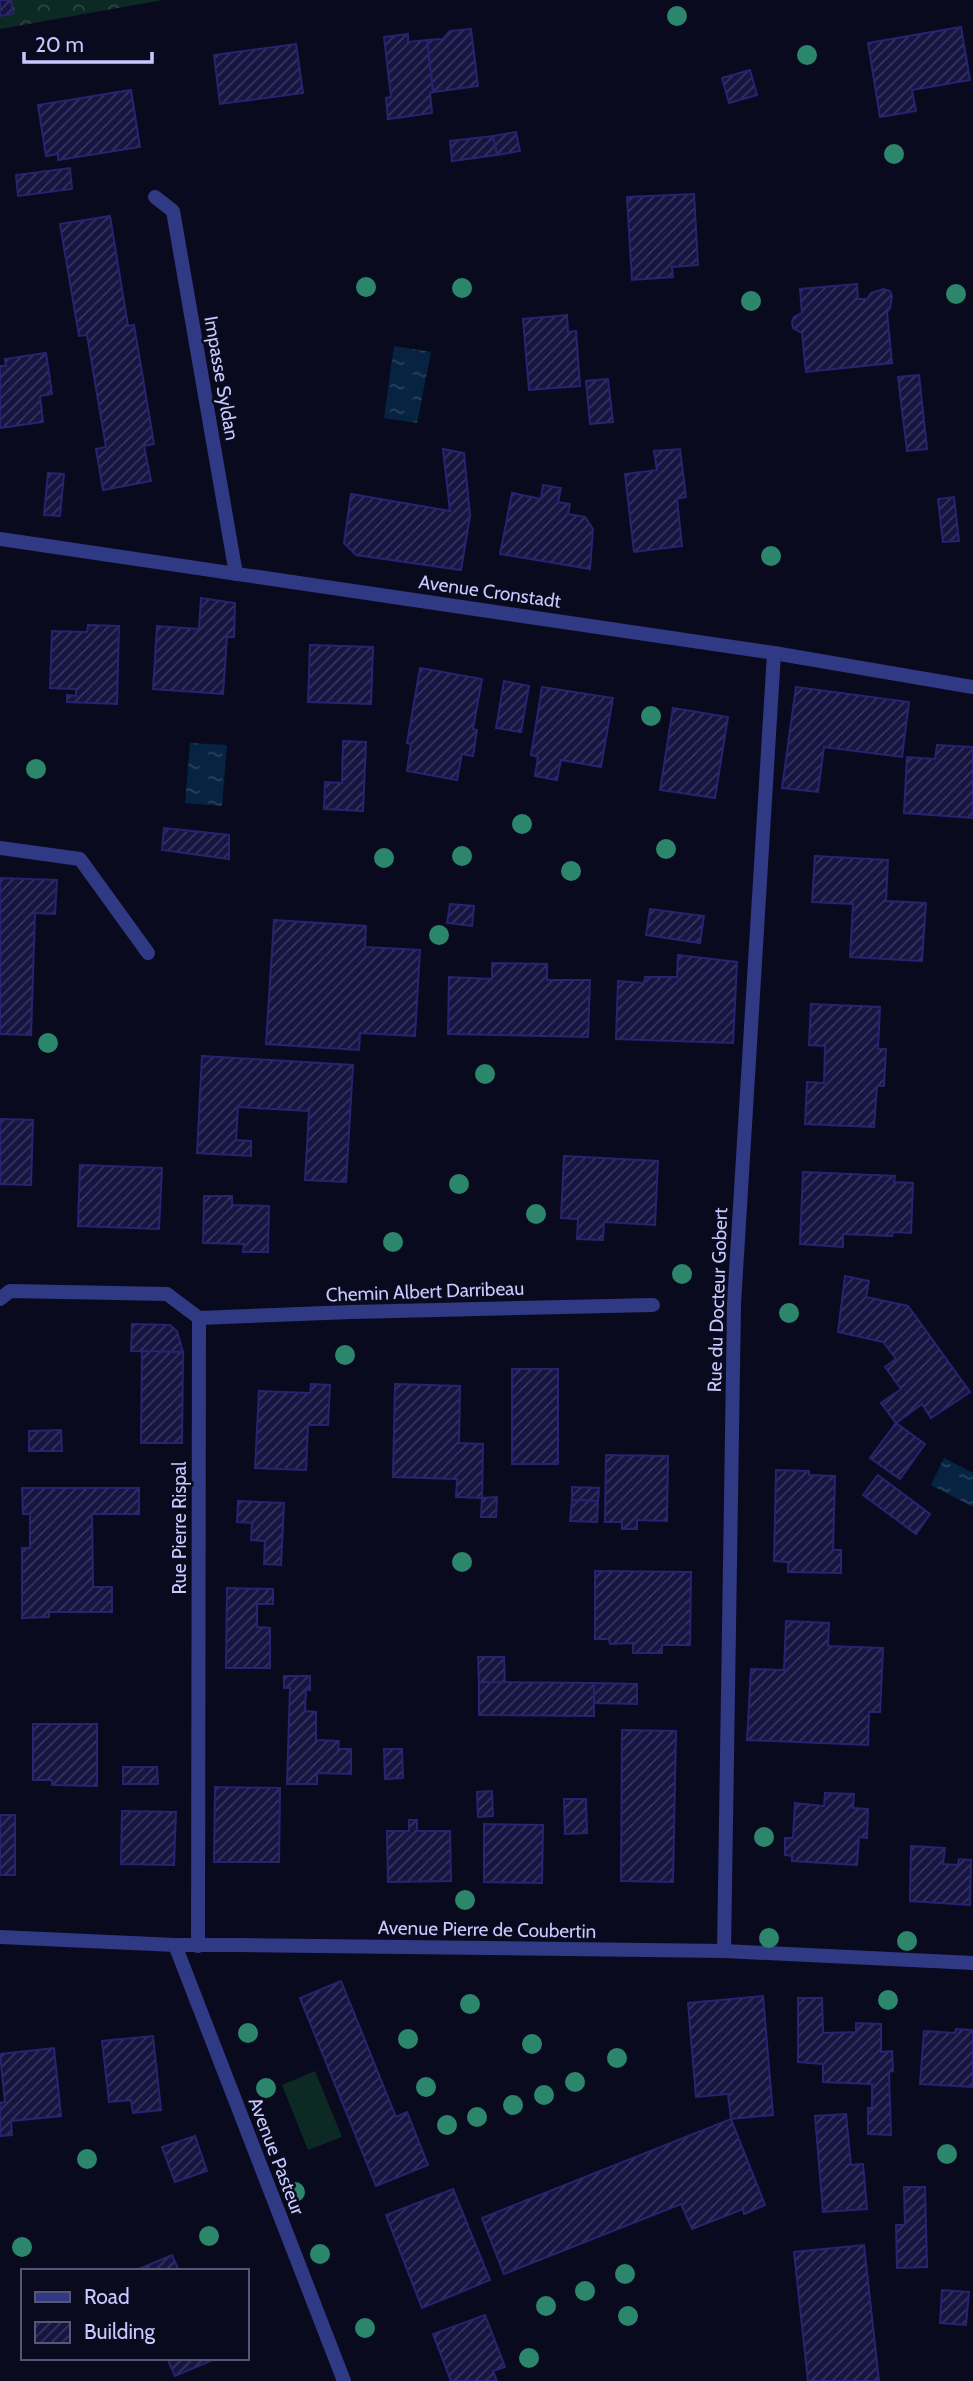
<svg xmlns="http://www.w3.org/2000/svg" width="973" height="2381" font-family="Cabin,sans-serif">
<defs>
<pattern id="forest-crowns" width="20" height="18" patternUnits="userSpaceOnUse" patternTransform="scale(1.75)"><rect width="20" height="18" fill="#0c2924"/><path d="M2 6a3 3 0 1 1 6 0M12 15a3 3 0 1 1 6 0" fill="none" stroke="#2e4745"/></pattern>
<pattern id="water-ripples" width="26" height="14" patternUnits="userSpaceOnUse" patternTransform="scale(1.75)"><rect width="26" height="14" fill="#062441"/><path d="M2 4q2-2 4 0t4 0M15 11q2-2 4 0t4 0" fill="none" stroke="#29425e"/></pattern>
<pattern id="building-hatch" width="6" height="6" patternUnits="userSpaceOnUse" patternTransform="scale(1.75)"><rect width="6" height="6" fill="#161441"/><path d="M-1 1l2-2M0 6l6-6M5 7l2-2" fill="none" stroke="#36355e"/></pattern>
</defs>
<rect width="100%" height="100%" fill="#0a0a1e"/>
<polygon fill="url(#forest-crowns)" points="0,0 163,0 0,29"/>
<polygon fill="#0c2924" points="315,2071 342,2137 308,2150 282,2085"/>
<g fill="url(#water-ripples)">
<polygon points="394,346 431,352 417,423 384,418"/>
<polygon points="190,743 227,745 222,806 185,803"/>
<polygon points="944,1458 973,1473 973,1507 931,1485"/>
</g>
<g fill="url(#building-hatch)" stroke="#272370" stroke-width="2">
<polygon points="0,0 11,0 13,14 0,16"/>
<polygon points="961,27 970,80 912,90 916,111 880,117 868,43"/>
<polygon points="471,29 478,86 433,92 427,40 443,39 450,31"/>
<polygon points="408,34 408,42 427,40 433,92 430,93 432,113 388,119 386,98 391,97 384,37"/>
<polygon points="296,44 303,93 220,104 214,55"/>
<polygon points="750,70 757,95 729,103 722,78"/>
<polygon points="131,90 140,147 58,160 58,154 46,156 38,105"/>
<polygon points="516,132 520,151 497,155 493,136"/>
<polygon points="493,136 497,155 452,161 450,141"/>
<polygon points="70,168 72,189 18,196 16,175"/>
<polygon points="694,194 698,265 672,267 673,277 632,280 627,197"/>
<polygon points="110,216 128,326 134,325 154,444 144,446 151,481 103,490 96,449 106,447 87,335 79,336 60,224"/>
<polygon points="857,284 858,299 867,299 871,293 883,289 890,291 892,296 890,308 887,312 892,363 806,372 802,333 793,328 792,322 794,317 802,313 800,289"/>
<polygon points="567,315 568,332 576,331 580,386 529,390 523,319"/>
<polygon points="46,353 52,394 40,396 43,422 0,428 0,366 6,366 5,359"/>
<polygon points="919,375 927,449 907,451 898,377"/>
<polygon points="608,379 613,422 590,424 586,381"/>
<polygon points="443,449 464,453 470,516 461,570 356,555 344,543 351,494 450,511"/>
<polygon points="680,449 686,497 677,499 682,546 634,552 625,474 657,470 654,451"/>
<polygon points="48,473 64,474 60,516 44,515"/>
<polygon points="543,485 561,488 558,502 570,504 568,514 585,517 593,529 590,569 500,554 512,493 541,499"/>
<polygon points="954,497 959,541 943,542 938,499"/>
<polygon points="201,598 235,603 234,637 227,637 223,694 153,689 157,626 199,629"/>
<polygon points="88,625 119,626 117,704 67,702 67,695 76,696 76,689 50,688 52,631 87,632"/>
<polygon points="310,645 373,647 371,704 308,702"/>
<polygon points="420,668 482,679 473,729 477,730 473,756 462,754 457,780 407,771 411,744 407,743"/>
<polygon points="504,681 529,686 521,732 496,728"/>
<polygon points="542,687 613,698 601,767 561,760 557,780 535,776 538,757 531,755"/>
<polygon points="796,687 909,702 902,757 824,747 818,792 782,788"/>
<polygon points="673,708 728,717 715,798 660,790"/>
<polygon points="343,741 366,742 363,811 324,809 325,782 342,783"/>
<polygon points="937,745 973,747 973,818 904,813 907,757 935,759"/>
<polygon points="164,828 229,835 229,859 162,850"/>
<polygon points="815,856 888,860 886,901 926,903 922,961 850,957 853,904 812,902"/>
<polygon points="0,878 57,880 55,914 35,913 31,1035 0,1034"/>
<polygon points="450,904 474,906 472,926 447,923"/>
<polygon points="650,909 704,916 700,943 646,935"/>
<polygon points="274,920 366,926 365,947 420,950 415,1036 360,1033 359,1050 266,1044"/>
<polygon points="678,955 737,962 733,1043 616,1039 618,981 644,983 645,977 677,977"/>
<polygon points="492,963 547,964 547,980 590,980 588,1037 448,1034 449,977 492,979"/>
<polygon points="811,1004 880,1007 878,1049 886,1049 884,1086 877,1086 874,1127 805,1124 807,1082 824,1083 825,1046 809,1045"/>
<polygon points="202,1056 353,1065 346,1182 305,1180 309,1111 238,1107 236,1140 251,1141 251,1156 197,1153"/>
<polygon points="0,1119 33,1120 31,1185 0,1184"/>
<polygon points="564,1156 658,1161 655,1225 604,1222 603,1240 577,1239 578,1219 561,1218"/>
<polygon points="80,1165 162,1168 159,1229 78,1226"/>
<polygon points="803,1172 895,1176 894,1182 913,1183 911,1233 893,1232 892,1236 843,1234 843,1247 800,1244"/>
<polygon points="204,1196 232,1196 232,1205 269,1206 268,1252 243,1252 244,1244 203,1243"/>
<polygon points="845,1276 869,1281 866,1297 908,1306 970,1392 931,1418 922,1404 896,1423 881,1403 901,1389 885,1367 896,1359 883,1342 838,1332"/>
<polygon points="132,1324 170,1325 177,1331 183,1352 131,1351"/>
<polygon points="142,1351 183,1352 182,1443 141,1443"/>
<rect x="512" y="1369" width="46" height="95"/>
<polygon points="311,1384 330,1385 328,1425 308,1425 306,1470 255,1468 259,1391 310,1393"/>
<polygon points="395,1384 460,1386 459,1443 483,1444 482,1498 456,1497 457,1479 393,1477"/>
<polygon points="896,1423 925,1444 900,1479 870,1458"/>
<polygon points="61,1430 62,1451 29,1451 29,1431"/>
<polygon points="606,1455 668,1456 667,1521 637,1520 637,1529 622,1529 622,1522 605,1522"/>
<polygon points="776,1470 809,1471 809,1475 835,1476 833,1550 841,1550 841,1573 788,1572 788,1562 774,1561"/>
<polygon points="878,1475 930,1514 916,1534 863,1495"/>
<polygon points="572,1487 599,1488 598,1501 572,1500"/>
<polygon points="22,1488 139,1488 139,1514 92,1514 93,1587 112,1587 112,1612 49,1612 49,1617 22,1618 22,1548 30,1548 30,1514 23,1514"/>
<polygon points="497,1497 496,1517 481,1517 482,1498"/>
<polygon points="572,1500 598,1501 597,1522 570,1521"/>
<polygon points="238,1501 284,1503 281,1565 264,1564 265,1541 251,1540 252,1523 237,1522"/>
<polygon points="595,1571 691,1572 690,1645 662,1645 662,1653 633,1653 633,1643 610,1644 609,1639 595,1639"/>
<polygon points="227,1588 273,1589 273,1604 257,1604 257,1627 270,1628 270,1668 226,1668"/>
<polygon points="786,1621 829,1623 828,1646 883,1648 880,1712 869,1712 868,1745 747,1740 751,1669 784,1670"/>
<polygon points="478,1657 504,1657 505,1683 479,1682"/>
<polygon points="284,1676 310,1676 310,1690 306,1689 305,1711 316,1712 316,1740 339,1741 338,1749 351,1749 351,1774 317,1773 317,1784 287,1784 290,1688 284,1688"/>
<polygon points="479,1682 594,1683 594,1716 479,1715"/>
<polygon points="594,1683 637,1684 637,1704 594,1703"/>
<polygon points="33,1724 97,1724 97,1786 52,1785 52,1780 33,1780"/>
<polygon points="622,1730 676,1731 673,1882 621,1881"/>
<polygon points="384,1749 402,1749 403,1778 385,1779"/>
<polygon points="123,1767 157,1767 158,1784 123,1784"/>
<polygon points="215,1787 280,1788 279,1862 214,1862"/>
<polygon points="492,1791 493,1816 478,1817 477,1792"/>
<polygon points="825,1793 854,1794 853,1808 868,1809 867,1838 859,1837 857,1865 792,1861 792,1856 785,1855 785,1838 793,1838 795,1803 824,1806"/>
<polygon points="564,1799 586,1799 587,1833 565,1834"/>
<polygon points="122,1811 176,1812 174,1865 121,1864"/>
<rect x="0" y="1815" width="15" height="60"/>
<polygon points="409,1820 417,1820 417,1831 450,1831 451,1881 388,1882 387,1831 409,1831"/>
<polygon points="484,1824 543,1825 542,1883 484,1882"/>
<polygon points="911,1846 945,1848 943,1864 958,1865 959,1859 971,1860 970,1905 910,1901"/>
<polygon points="341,1981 396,2117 407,2112 428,2165 376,2186 300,1998"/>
<polygon points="763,1996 773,2115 731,2119 728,2094 696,2097 688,2003"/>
<polygon points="798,1998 822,1998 823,2033 856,2032 856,2023 881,2024 881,2052 892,2051 893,2071 889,2072 891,2135 868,2134 868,2108 872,2108 872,2084 823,2082 823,2064 798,2062"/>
<polygon points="956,2029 973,2030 973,2087 920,2084 924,2031 955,2033"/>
<polygon points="153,2036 161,2110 133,2113 131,2100 109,2102 102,2041"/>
<polygon points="54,2048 61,2116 11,2121 12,2135 0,2136 0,2103 5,2102 0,2054"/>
<polygon points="846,2114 851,2165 863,2164 867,2209 823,2212 815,2116"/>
<polygon points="731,2119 765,2205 744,2214 743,2209 692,2229 681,2204 504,2274 482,2218"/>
<polygon points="195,2136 207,2171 175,2182 162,2147"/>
<polygon points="904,2187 925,2187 927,2267 897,2268 896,2225 905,2225"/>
<polygon points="453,2189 490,2280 422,2308 386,2215"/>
<polygon points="864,2245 879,2381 808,2381 794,2252"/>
<polygon points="172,2255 179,2271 134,2271"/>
<polygon points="942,2290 969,2292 966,2325 940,2323"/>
<polygon points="485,2315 505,2367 493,2371 497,2381 451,2381 433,2334"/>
<polygon points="167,2358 217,2358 175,2376"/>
</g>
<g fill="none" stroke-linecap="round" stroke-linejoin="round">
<polyline stroke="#303983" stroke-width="14" points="0,848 80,859 148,953"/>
<g stroke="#303983" stroke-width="14">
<polyline points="155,197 173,211 236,574"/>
<polyline points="0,539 774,653 973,687"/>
<polyline points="0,1299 10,1291 167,1294 199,1318 198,1946"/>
<polyline points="199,1318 352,1312 653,1305"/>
<polyline points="0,1937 175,1945 239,1945 724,1951 973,1963"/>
<polyline points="175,1945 344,2381"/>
<polyline points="724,1951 734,1304 774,653"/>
</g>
</g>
<g fill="#2c866b">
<circle cx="677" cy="16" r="10"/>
<circle cx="807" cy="55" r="10"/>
<circle cx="894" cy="154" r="10"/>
<circle cx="366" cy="287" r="10"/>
<circle cx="462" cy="288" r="10"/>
<circle cx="956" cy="294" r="10"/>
<circle cx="751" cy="301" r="10"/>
<circle cx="771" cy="556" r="10"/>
<circle cx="651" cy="716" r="10"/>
<circle cx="36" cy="769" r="10"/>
<circle cx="522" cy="824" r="10"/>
<circle cx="666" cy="849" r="10"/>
<circle cx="462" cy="856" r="10"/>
<circle cx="384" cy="858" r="10"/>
<circle cx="571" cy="871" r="10"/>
<circle cx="439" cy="935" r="10"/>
<circle cx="48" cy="1043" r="10"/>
<circle cx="485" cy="1074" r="10"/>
<circle cx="459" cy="1184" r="10"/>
<circle cx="536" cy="1214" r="10"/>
<circle cx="393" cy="1242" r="10"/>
<circle cx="682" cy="1274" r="10"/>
<circle cx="789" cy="1313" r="10"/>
<circle cx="345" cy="1355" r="10"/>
<circle cx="462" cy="1562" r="10"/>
<circle cx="764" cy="1837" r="10"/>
<circle cx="465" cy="1900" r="10"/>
<circle cx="769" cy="1938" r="10"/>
<circle cx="907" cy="1941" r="10"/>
<circle cx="888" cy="2000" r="10"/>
<circle cx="470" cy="2004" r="10"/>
<circle cx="248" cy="2033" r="10"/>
<circle cx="408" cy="2039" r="10"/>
<circle cx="532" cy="2044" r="10"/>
<circle cx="617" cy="2058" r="10"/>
<circle cx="575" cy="2082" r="10"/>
<circle cx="426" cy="2087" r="10"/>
<circle cx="266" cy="2088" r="10"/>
<circle cx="544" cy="2095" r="10"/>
<circle cx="513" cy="2105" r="10"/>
<circle cx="477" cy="2117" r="10"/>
<circle cx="447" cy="2125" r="10"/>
<circle cx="947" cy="2154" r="10"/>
<circle cx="87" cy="2159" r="10"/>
<circle cx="295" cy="2192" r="10"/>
<circle cx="209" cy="2236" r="10"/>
<circle cx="22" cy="2247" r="10"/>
<circle cx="320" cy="2254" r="10"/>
<circle cx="625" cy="2274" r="10"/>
<circle cx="585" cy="2291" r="10"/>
<circle cx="546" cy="2306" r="10"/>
<circle cx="628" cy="2316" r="10"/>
<circle cx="365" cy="2328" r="10"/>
<circle cx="529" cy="2358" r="10"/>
</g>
<g text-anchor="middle" stroke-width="5" stroke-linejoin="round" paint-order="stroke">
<g font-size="19" fill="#c7c9ff" stroke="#0a0a1e">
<text transform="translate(222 378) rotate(80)" y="7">Impasse Syldan</text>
<text transform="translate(490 591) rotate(8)" y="7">Avenue Cronstadt</text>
<text transform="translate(425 1291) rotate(-2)" y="7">Chemin Albert Darribeau</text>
<text transform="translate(717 1300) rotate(-88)" y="7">Rue du Docteur Gobert</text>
<text transform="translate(179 1528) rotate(-90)" y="7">Rue Pierre Rispal</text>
<text transform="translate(487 1929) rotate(1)" y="7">Avenue Pierre de Coubertin</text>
<text transform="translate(277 2156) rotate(69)" y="7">Avenue Pasteur</text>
</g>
</g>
<rect x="21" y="2269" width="228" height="91" fill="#0a0a1e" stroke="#565678" stroke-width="2"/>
<rect x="35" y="2292" width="35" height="10" fill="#303983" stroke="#565678" stroke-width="2"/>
<text x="84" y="2304" font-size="21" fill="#c7c9ff">Road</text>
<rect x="35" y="2322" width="35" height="21" fill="url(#building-hatch)" stroke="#565678" stroke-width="2"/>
<text x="84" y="2339" font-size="21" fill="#c7c9ff">Building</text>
<path d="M24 52v10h128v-10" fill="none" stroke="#c7c9ff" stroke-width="3.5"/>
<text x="35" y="52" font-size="21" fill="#c7c9ff" stroke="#0a0a1e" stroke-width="5" paint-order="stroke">20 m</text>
</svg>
